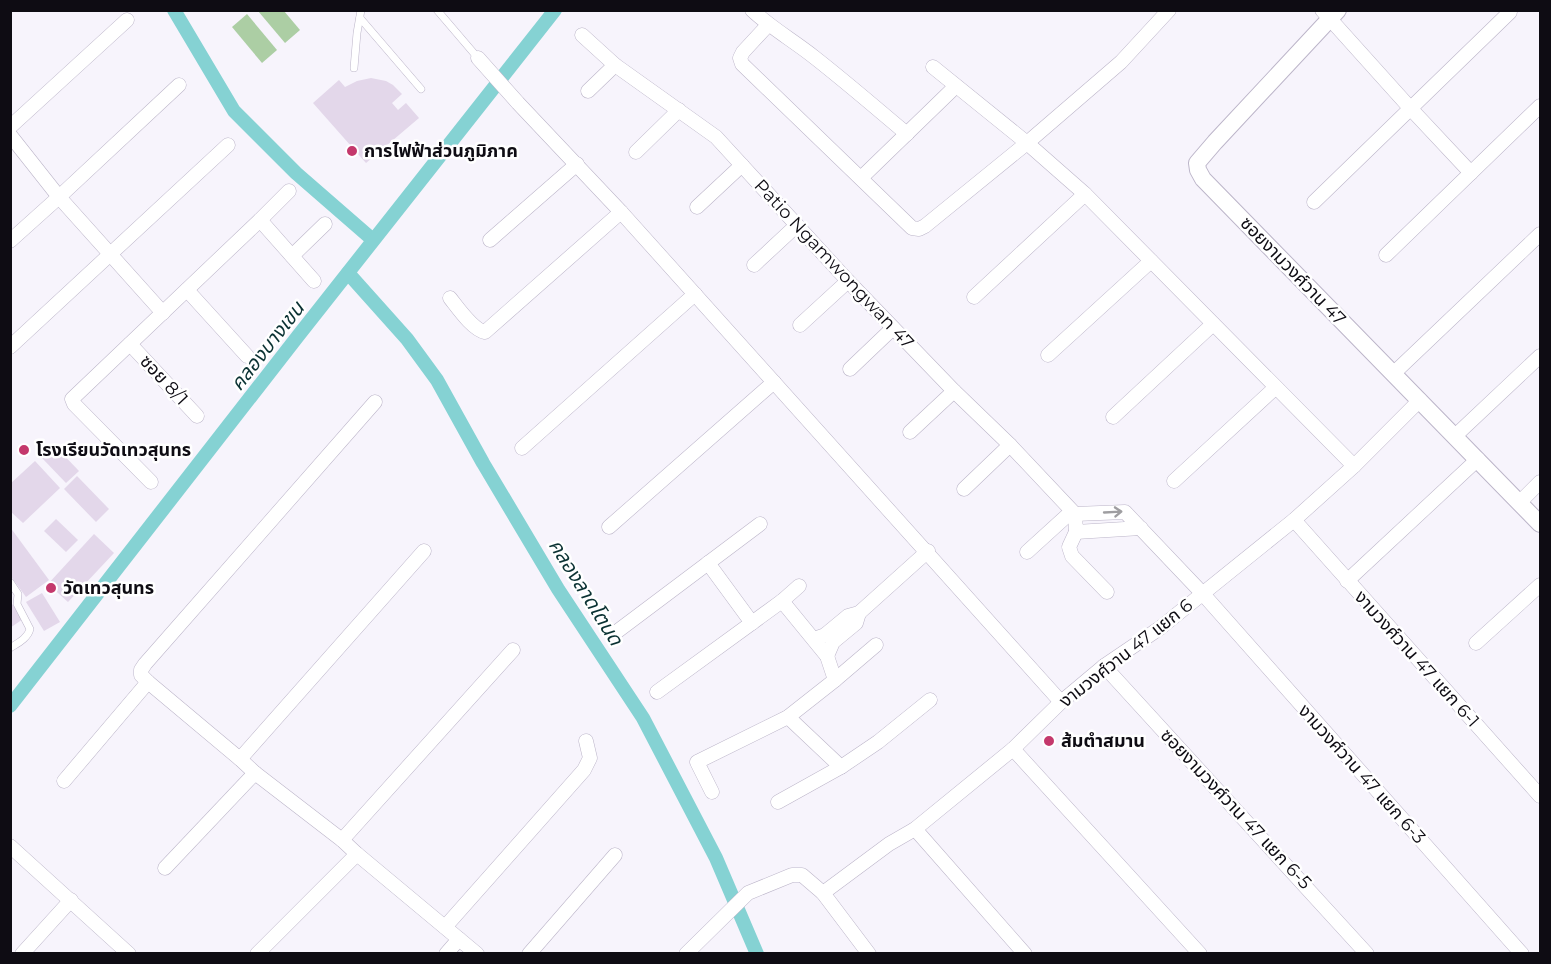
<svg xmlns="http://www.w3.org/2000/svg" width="1551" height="964" font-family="Montserrat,'Noto Sans Thai',sans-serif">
<rect width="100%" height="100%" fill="#f7f4fc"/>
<g fill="#accea4">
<polygon points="258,11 284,11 300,30 285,43"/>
<polygon points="247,14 277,50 262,63 232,27"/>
</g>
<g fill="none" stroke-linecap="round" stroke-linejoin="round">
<g stroke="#85d2d3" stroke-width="14">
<polyline points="174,10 234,111 296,173 373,240"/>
<polyline points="348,273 407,339 437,380 483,463 558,589 643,718 716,858 757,954"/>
<polyline points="10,706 298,336 555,10"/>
</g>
</g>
<g fill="#e3d7ea">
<polygon points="371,78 386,81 393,85 402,94 392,103 398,110 406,103 419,118 366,163 313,103 339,80 345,87 357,81"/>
<polygon points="55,446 79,471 66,483 42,458"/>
<polygon points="35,461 60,488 23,523 10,511 10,484"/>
<polygon points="77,476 109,509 96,522 64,489"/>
<polygon points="56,519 78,540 66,552 44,531"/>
<polygon points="10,527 49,580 26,597 10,575"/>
<polygon points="94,534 114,553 68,602 48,584"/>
<polygon points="42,593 60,622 44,631 26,602"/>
<polygon points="10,601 23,619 10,628"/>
</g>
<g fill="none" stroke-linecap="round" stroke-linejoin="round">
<defs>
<g id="service">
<polyline points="437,10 478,58"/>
<polyline points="360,18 421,89"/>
<polyline points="354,68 357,33 361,10"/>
<path d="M10,582L18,594L17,604L30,629C28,638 18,643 10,648"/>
</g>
<g id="minor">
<path d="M752,10C771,28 794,41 814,57C846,82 876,108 907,134"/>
<polyline points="1322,10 1411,109 1471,173"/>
<polyline points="768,25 743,52 740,58 742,64 912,228 919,229 925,226 1027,143 1121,62 1169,10"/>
<polyline points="582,35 615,65 716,137 848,281 954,391 1010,445 1075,514"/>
<polyline points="478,58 518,103 621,212 1061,702"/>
<polyline points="933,67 1027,143 1085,194 1354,466"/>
<polyline points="588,91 615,65"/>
<polyline points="10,127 127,20"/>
<polyline points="10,135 59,197 163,313"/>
<polyline points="636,152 679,110"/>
<polyline points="861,178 956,86"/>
<polyline points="1314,202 1510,12"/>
<polyline points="697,207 742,165"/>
<polyline points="260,220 314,281"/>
<polyline points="490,240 577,164"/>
<polyline points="10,241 59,197 179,85"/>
<polyline points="1386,255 1540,106"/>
<polyline points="292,256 325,224"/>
<polyline points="754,265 797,225"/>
<polyline points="187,290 247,356"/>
<polyline points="974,297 1085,194"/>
<path d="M450,298C458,308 473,330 485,332L621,212"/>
<polyline points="800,325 848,281"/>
<polyline points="130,344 197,416"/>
<polyline points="10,347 228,145"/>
<polyline points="1048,355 1151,261"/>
<polyline points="850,369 893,328"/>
<polyline points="1394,373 1540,234"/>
<polyline points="375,402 145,664 141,670 141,675 148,682 240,759 255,773 342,840 357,854 477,954"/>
<polyline points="1113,417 1213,324"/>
<polyline points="910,432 954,391"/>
<polyline points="1455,436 1540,356"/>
<polyline points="522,448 695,294"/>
<polyline points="1174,481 1275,388"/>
<polyline points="151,482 74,404 72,399 260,220 289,191"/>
<polyline points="964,489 1010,445"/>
<polyline points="1520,502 1540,482"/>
<polyline points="1294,520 1540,796"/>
<polyline points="609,527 774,382"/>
<polyline points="1141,528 1076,532 1075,514 1125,512 1203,594 1522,954"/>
<polyline points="1076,532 1069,547 1072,556 1107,592"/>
<polyline points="1027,552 1071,512"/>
<polyline points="708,563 752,623"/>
<polyline points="1347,581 1478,459"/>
<polyline points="782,601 799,586"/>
<polyline points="615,633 760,524"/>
<polyline points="814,639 825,635 848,616 859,613 928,551"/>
<polyline points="1476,643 1540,585"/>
<polyline points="827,656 833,642 856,623 859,613"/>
<polyline points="1104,666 1367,954"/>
<polyline points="835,680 876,645"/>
<polyline points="657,692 782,601 827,656 835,680 788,717 697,762 712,792"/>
<polyline points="788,717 841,767"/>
<polyline points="1013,749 1200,954"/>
<polyline points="240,759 424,551"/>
<polyline points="64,781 148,682"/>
<polyline points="778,802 841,767 878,742 930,700"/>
<polyline points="915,829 1025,954"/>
<polyline points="342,840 513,650"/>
<polyline points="10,846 129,954"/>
<polyline points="165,868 255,773"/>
<polyline points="823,893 889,844 915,829 1013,749 1061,702 1104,666 1160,628 1294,520 1354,466 1420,400"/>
<polyline points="445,927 584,770 590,758 586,741"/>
<polyline points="22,954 71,900"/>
<polyline points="257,954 357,854"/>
<polyline points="446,954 459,939"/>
<polyline points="529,954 615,855"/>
<polyline points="686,954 748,893 792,875 802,875 823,893 869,954"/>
</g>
<polyline id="tertiary" points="1338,10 1215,142 1197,163 1198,170 1203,179 1540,524"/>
</defs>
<use href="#service" stroke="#bcb5c9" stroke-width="8"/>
<use href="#minor" stroke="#bcb5c9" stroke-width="15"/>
<use href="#tertiary" stroke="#bcb5c9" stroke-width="18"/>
<use href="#service" stroke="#fff" stroke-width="7"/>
<use href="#minor" stroke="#fff" stroke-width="14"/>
<use href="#tertiary" stroke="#fff" stroke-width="16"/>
</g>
<defs><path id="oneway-shaft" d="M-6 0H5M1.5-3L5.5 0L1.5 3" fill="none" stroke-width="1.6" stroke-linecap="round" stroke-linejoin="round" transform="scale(1.5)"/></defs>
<use stroke="#9f9ea1" href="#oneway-shaft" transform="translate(1113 512) rotate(-3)"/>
<g fill="#c4386c" stroke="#fff" stroke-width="2">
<circle cx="352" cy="151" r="6"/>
<circle cx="24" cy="450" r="6"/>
<circle cx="51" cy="588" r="6"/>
<circle cx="1049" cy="741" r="6"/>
</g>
<g text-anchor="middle" stroke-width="5" stroke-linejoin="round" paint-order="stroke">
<g font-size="18" font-weight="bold" fill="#0e0c13" stroke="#fff" text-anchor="start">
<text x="364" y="157">การไฟฟ้าส่วนภูมิภาค</text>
<text x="36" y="456">โรงเรียนวัดเทวสุนทร</text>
<text x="63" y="594">วัดเทวสุนทร</text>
<text x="1061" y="747">ส้มตำสมาน</text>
</g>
<g font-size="18" fill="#0e0c13" stroke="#fff">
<text transform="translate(834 264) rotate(47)" y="6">Patio Ngamwongwan 47</text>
<text transform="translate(1293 271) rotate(46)" y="6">ซอยงามวงศ์วาน 47</text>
<text transform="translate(164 380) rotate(47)" y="6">ซอย 8/1</text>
<text transform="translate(1126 653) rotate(-38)" y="6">งามวงศ์วาน 47 แยก 6</text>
<text transform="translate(1417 659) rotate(48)" y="6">งามวงศ์วาน 47 แยก 6-1</text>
<text transform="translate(1362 774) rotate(48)" y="6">งามวงศ์วาน 47 แยก 6-3</text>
<text transform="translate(1236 809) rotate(47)" y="6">ซอยงามวงศ์วาน 47 แยก 6-5</text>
</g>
<g font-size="20" font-style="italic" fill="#0b3233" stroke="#fff">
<text transform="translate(267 346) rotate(-52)" y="7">คลองบางเขน</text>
<text transform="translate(586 592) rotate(58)" y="7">คลองลาดโตนด</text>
</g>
</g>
<rect width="1551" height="964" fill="none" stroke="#0e0c13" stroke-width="24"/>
</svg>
